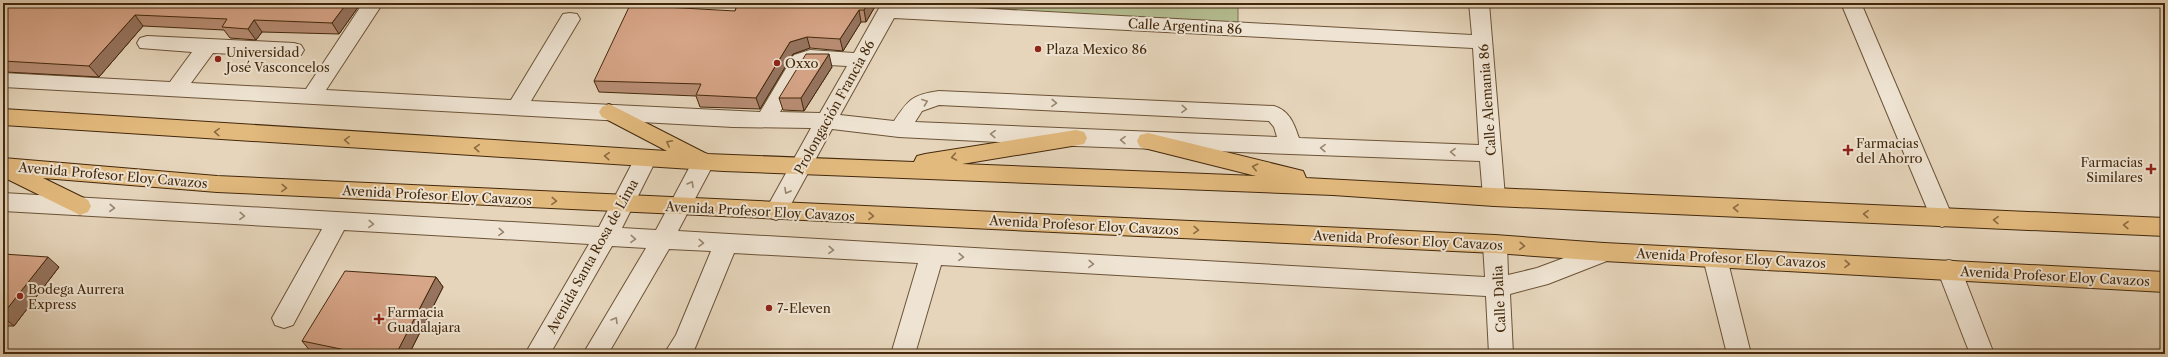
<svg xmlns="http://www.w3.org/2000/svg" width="2168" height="357" font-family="'Libre Caslon Text',serif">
<rect width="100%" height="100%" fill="#e6d5bb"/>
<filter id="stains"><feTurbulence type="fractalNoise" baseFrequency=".005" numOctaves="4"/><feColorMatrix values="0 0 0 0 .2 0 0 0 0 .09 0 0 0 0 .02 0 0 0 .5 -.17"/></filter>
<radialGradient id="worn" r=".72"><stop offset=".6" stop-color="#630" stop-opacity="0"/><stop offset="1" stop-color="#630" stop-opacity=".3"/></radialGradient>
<polygon fill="#b4bd90" stroke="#7c724e" points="902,3 1238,3 1238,23 900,7"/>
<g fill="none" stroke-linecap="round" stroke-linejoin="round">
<defs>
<g id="minor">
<path d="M363,3H383L326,90L511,100L563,14L570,13L577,14L580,19L531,101L760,112L794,55L810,50L854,53L882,3L1472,35L1469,3H1489L1505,197L1502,203L1494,206L1486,203L1483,197L1480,161L1076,146L899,137L832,129L784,217L776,220L768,217L765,211L811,128L733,127L3,87V73L170,82L192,52L140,48L137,43L140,38L147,36L294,43L301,45L304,50L301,55L294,57L213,53L191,83L306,89ZM894,18L1473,48L1479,145L1299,138C1294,124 1290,111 1274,106L939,91C912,95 909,99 894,121L840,115ZM811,64L847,66L820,113L780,112L808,65ZM939,105L1269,121L1274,127L1277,137L915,122L922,111Z"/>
<polygon points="1841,3 1861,3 1953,218 1950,224 1942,227 1934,224 1931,218"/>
<polygon points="646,150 654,152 657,158 622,228 656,230 696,155 704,153 712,155 715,161 678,231 1485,277 1483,244 1487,238 1495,235 1503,238 1507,244 1508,275 1537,268 1604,243 1612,245 1616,252 1612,259 1548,284 1510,294 1513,354 1489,354 1486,296 941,265 915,354 891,354 918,263 734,253 695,348 690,354 664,354 676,335 711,251 669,249 608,354 583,354 646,248 612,246 550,354 525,354 589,244 344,230 293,325 284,328 275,325 272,318 322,229 3,211 3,193 599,227 638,152"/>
<polygon points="1715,249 1723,251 1727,258 1751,354 1727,354 1703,258 1707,251"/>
<polygon points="1949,260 1957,262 1961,269 1994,354 1970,354 1937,269 1941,262"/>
</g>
<g id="major">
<polygon points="609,104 707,154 914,162 917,156 925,154 1076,130 1084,132 1087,138 1084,144 962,164 1256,176 1140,147 1137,141 1140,135 1148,133 1295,169 1303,171 1306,178 1494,188 2165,218 2165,236 1494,206 1333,195 723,171 3,125 3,109 667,151 602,117 599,112 602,107"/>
<polygon points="3,158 217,176 1495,235 1604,243 2165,272 2165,292 1604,261 1495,253 217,192 43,178 88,200 91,206 88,212 80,215 3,177"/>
</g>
</defs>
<use href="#minor" stroke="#6c5337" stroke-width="2"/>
<use href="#major" stroke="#43280b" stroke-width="2"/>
<use href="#minor" fill="#efe4d3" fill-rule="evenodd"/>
<use href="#major" fill="#e3ba7e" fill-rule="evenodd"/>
</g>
<g fill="#b98e75" stroke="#43280b">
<polygon points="3,3 361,3 339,34 262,32 256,40 230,38 224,30 143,26 99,77 6,72 3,69"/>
<polygon points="738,3 877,3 866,22 861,22 843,51 810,48 793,54 760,109 700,107 696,96 599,92 594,81 735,11"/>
<polygon points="832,67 804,111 783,110 779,98"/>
<polygon points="3,254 59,267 14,326 3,326"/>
<polygon points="436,277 443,287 409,354 324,354 311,352 302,341"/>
</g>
<g fill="#96745f" stroke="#43280b">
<polygon points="347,3 361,3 339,34 332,23"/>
<polygon points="868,3 877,3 866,22 864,10"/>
<polygon points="859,10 861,22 843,51 840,39"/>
<polygon points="135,15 143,26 99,77 89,66"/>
<polygon points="254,20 262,32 256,40 248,29"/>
<polygon points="807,37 810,48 793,54 760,109 756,98 790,42"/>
<polygon points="829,54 832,67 804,111 801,98"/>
<polygon points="48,257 59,267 14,326 3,317 3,314"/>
<polygon points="436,277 443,287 409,354 396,354"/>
</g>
<g fill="#d7a588" stroke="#43280b">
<polygon points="3,3 347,3 332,23 254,20 248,29 222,27 227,19 135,15 89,66 3,61 3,53 5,51 3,51"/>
<polygon points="738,3 868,3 864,10 859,10 840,39 807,37 790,42 756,98 696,95 701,84 594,81 630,5 735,11"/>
<polygon points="806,54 829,54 801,98 779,98"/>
<polygon points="3,254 48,257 3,314"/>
<polygon points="345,271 436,277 396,354 365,354 302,341"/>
</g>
<defs><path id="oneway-chevron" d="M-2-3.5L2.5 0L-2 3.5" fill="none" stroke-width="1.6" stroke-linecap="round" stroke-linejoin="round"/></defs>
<g stroke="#99866f">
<use href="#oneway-chevron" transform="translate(925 102) rotate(-20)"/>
<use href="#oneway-chevron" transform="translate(1054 103) rotate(3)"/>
<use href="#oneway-chevron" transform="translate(1184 109) rotate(3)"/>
<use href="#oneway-chevron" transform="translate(993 134) rotate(-177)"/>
<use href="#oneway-chevron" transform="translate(1123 140) rotate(-178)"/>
<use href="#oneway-chevron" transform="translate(1323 148) rotate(-178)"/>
<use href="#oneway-chevron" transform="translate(1453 152) rotate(-178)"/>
<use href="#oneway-chevron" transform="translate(691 184) rotate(-60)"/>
<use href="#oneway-chevron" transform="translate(787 191) rotate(119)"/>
<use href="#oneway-chevron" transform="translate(112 208) rotate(3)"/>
<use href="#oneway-chevron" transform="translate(242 216) rotate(3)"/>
<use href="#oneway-chevron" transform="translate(371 224) rotate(3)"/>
<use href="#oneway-chevron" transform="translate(501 232) rotate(3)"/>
<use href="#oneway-chevron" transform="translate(633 239) rotate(3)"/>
<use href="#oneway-chevron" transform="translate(701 243) rotate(3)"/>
<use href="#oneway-chevron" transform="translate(831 250) rotate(3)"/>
<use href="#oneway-chevron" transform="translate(961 257) rotate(3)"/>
<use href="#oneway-chevron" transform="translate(1091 264) rotate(3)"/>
<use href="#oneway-chevron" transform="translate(615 320) rotate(-59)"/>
</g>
<g stroke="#8b6a3f">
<use href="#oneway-chevron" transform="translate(217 132) rotate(-176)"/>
<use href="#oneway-chevron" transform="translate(347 140) rotate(-176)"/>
<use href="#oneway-chevron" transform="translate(669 143) rotate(-153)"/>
<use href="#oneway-chevron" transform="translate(477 148) rotate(-176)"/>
<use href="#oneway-chevron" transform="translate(607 156) rotate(-176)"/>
<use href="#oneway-chevron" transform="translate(954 157) rotate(170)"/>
<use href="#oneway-chevron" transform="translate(1255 167) rotate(-167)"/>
<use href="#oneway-chevron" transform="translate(284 188) rotate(3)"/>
<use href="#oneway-chevron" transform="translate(554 201) rotate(3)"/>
<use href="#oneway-chevron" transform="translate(1736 208) rotate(-177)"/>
<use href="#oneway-chevron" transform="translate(1866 214) rotate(-177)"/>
<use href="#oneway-chevron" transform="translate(871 216) rotate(3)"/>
<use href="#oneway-chevron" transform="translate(1996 220) rotate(-178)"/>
<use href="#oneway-chevron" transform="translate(2126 225) rotate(-178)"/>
<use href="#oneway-chevron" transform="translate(1196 230) rotate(3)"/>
<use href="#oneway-chevron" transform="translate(1522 246) rotate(4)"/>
<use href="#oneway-chevron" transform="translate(1847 264) rotate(3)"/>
</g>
<g fill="#8f2418" stroke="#efe4d3" stroke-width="1.5">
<circle cx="1038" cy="49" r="4"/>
<circle cx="218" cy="59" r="4"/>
<circle cx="777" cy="63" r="4"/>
<path d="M1846 144h4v4h4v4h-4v4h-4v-4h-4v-4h4z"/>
<path d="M2149 163h4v4h4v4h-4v4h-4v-4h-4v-4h4z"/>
<circle cx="20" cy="296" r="4"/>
<circle cx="769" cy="308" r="4"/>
<path d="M377 313h4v4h4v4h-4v4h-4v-4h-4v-4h4z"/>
</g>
<g text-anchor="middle" stroke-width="4" stroke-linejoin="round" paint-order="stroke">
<g font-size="13" fill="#43280b" stroke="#efe4d3">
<text transform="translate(1185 26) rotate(3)" y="5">Calle Argentina 86</text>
<text transform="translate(1487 100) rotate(-94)" y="5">Calle Alemania 86</text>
<text transform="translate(834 107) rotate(-61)" y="5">Prolongación Francia 86</text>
<text transform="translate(113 175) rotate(5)" y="5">Avenida Profesor Eloy Cavazos</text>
<text transform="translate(437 195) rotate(3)" y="5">Avenida Profesor Eloy Cavazos</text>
<text transform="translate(760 211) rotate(3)" y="5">Avenida Profesor Eloy Cavazos</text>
<text transform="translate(1084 225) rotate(3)" y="5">Avenida Profesor Eloy Cavazos</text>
<text transform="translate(1408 240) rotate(3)" y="5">Avenida Profesor Eloy Cavazos</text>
<text transform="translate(592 256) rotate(-61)" y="5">Avenida Santa Rosa de Lima</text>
<text transform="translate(1731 258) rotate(3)" y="5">Avenida Profesor Eloy Cavazos</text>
<text transform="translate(2055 276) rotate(3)" y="5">Avenida Profesor Eloy Cavazos</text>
<text transform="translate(1499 299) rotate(-93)" y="5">Calle Dalia</text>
</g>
<g font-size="13" fill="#43280b" stroke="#efe4d3" text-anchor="start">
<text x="1046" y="54">Plaza Mexico 86</text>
<text x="226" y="57">Universidad<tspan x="226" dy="15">José Vasconcelos</tspan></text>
<text x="785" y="68">Oxxo</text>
<text x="1856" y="148">Farmacias<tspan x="1856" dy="15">del Ahorro</tspan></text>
<text x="2143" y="167" text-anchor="end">Farmacias<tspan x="2143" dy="15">Similares</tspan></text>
<text x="28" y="294">Bodega Aurrera<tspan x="28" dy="15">Express</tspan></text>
<text x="777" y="313">7-Eleven</text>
<text x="387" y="317">Farmacia<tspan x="387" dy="15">Guadalajara</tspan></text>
</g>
</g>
<rect width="2168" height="357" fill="none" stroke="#e6d5bb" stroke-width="16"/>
<rect x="4" y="4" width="2160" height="349" fill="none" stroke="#43280b" stroke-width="2"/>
<rect x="8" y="8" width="2152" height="341" fill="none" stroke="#43280b"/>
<rect width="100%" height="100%" filter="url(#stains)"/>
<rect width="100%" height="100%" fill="url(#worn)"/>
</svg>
